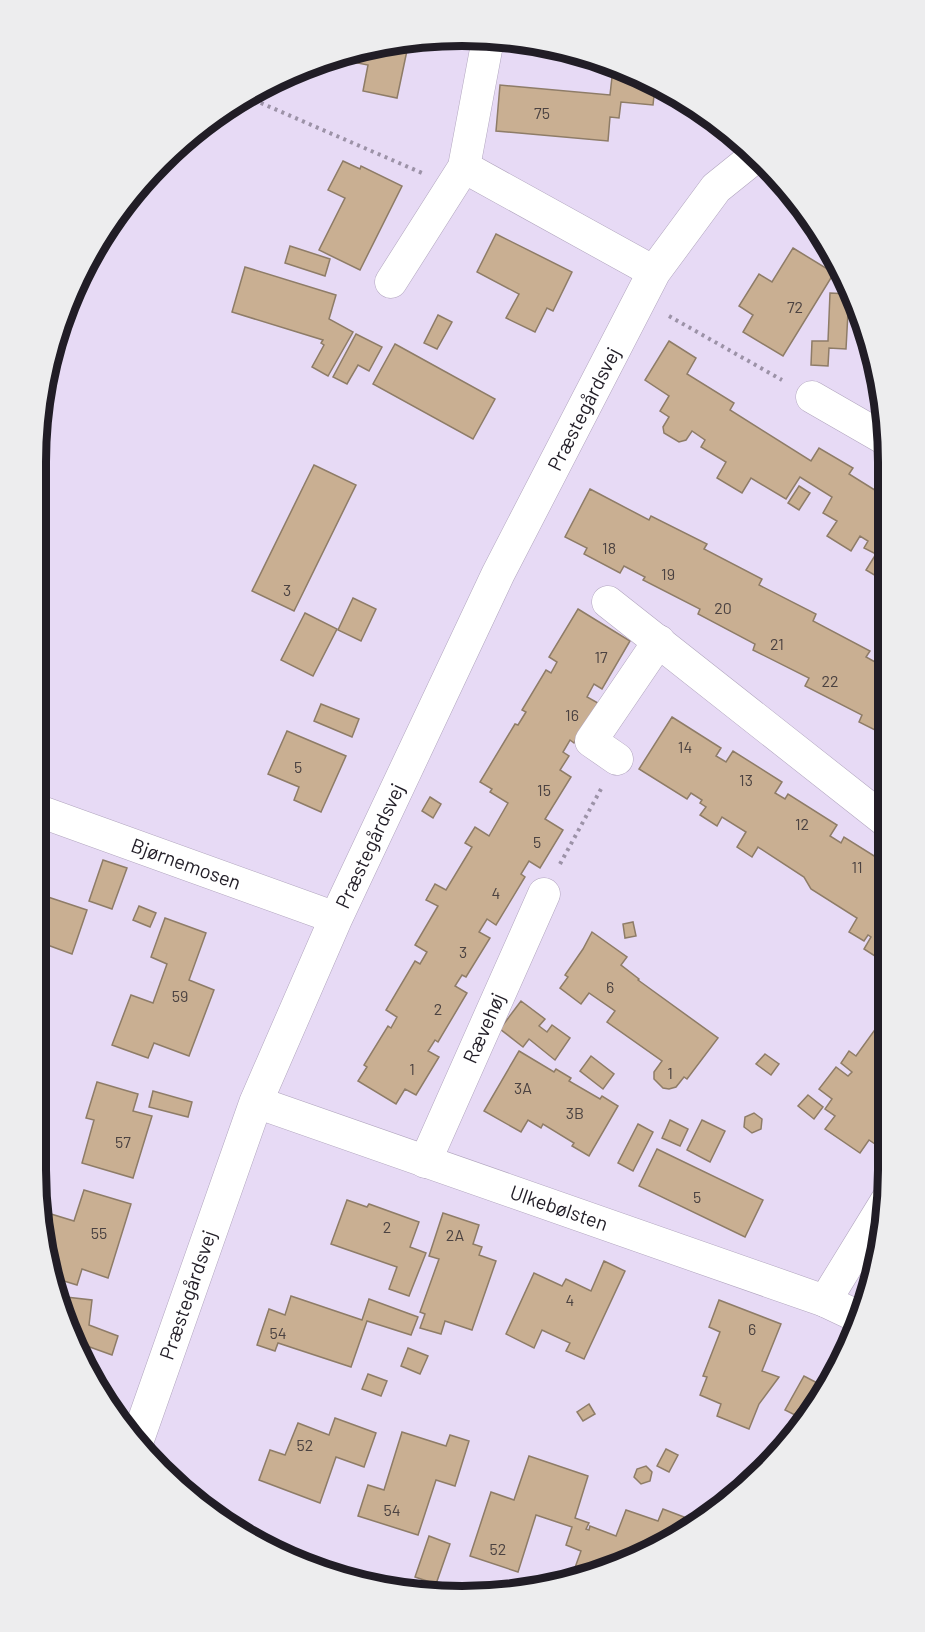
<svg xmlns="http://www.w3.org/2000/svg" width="925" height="1632" font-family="Barlow,sans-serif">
<rect width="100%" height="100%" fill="#e7daf5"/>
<g fill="#c9af92" stroke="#8e7c67" stroke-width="1.5">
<polygon points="435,37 450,37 448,49 418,44 419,39"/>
<polygon points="409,41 397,98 363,91 368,65 333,58 352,50"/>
<polygon points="553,48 594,57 593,62 552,58"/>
<polygon points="613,68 623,69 651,82 655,86 653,105 621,102 619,118 610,117 608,141 496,131 500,85 610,95"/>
<polygon points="343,161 360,169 361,166 402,186 360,270 319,250 345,198 328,190"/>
<polygon points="496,234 572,272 553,311 547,308 535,332 506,318 519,294 477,272"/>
<polygon points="290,246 330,259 325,276 285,263"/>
<polygon points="793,248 834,273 783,356 743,332 753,315 739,306 759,274 772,282"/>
<polygon points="245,267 336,295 329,319 353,332 328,376 312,367 324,345 321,343 323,340 232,312"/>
<polygon points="830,293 849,294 846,349 829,348 828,366 811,365 812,341 828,341"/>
<polygon points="438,315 452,322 437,349 424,343"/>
<polygon points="356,334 382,347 369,371 358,365 347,384 333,377"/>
<polygon points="669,341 696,358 687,374 734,403 730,410 811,461 819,448 853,468 849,474 886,497 886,582 866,570 876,554 864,548 868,541 860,536 851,551 827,536 837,521 823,513 832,497 800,477 786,499 751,478 742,493 717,478 726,462 701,447 705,440 692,431 686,440 679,442 664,433 663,427 669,417 660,411 669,396 645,380"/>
<polygon points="395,344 495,399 473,439 373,384"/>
<polygon points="314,465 356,485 294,611 252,591"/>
<polygon points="799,486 810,493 799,510 788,503"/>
<polygon points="590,489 649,520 651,516 707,544 704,549 762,579 759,585 816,614 813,621 870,651 866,657 886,668 887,736 859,722 862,715 805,686 809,678 753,650 755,644 698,614 700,609 643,580 645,577 624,566 620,573 584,554 587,548 565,537"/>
<polygon points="353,598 376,609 361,641 338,630"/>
<polygon points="578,609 630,641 602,689 594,684 587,697 598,703 574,743 570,740 563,752 569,756 560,770 571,777 545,819 563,830 540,868 529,861 521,874 525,877 496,925 487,919 479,932 490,938 466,977 462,975 455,986 467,993 438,1042 435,1040 428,1051 439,1057 416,1095 405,1089 396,1104 358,1081 367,1067 364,1065 388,1026 391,1028 397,1017 386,1010 415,961 420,964 427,952 415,945 438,906 426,900 435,884 446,890 472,847 465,843 475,827 489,836 508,803 490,792 492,789 480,782 515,724 518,725 526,712 522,710 546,670 551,673 557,662 549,657"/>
<polygon points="305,613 337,629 313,676 281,660"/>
<polygon points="321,704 359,719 352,737 314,721"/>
<polygon points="672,717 721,748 716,756 726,762 733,751 782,782 775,793 785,799 788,794 837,825 830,836 841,843 844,837 887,864 887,877 885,880 887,881 887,949 881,960 864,949 871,937 868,935 864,941 849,932 857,918 811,889 804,877 758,847 752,857 737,847 746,832 722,817 717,826 700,815 706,807 700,803 702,800 691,793 687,799 639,769"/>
<polygon points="287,731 346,756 321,812 294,800 299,787 268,774"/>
<polygon points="430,797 441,804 433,818 422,811"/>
<polygon points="103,860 127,868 112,909 89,901"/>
<polygon points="36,893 87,910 72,954 42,943 43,940 36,938"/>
<polygon points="139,906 156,913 150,927 133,920"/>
<polygon points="165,918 206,933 189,980 214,990 189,1056 154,1043 148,1058 112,1045 131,995 153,1003 167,964 151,957"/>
<polygon points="633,922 636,936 625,938 623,924"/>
<polygon points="592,932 627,957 621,965 639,979 638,980 718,1038 687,1079 684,1077 676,1087 669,1089 663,1088 654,1079 654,1072 662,1061 607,1022 615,1011 589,993 581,1004 560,988 568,977 565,975 583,949"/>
<polygon points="521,1001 545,1019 539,1026 547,1032 552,1025 570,1038 555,1060 529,1039 523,1047 500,1029"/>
<polygon points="887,1013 888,1126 875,1144 869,1140 860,1153 825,1129 835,1116 825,1109 832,1099 819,1089 836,1067 848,1076 852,1072 841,1063 849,1051 856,1056"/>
<polygon points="519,1051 554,1072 556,1069 571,1078 569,1081 600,1099 602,1096 618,1106 589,1156 572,1146 574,1143 543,1124 541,1128 528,1120 521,1132 484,1111"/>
<polygon points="765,1054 779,1064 771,1075 756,1064"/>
<polygon points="591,1056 614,1074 603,1089 580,1071"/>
<polygon points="97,1082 138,1094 133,1111 152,1116 133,1178 82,1163 94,1120 86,1118"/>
<polygon points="153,1091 192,1102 188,1117 149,1107"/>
<polygon points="808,1095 823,1107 814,1119 798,1106"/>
<polygon points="754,1113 762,1119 761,1129 752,1133 744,1127 745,1117"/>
<polygon points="670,1120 688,1129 680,1146 662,1138"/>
<polygon points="702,1120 725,1131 710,1162 687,1150"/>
<polygon points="638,1124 653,1132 633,1171 618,1163"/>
<polygon points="657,1149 763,1200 745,1237 639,1186"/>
<polygon points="84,1190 131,1204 108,1278 82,1269 77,1285 54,1278 46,1231 51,1214 74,1221"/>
<polygon points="347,1200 367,1207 369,1204 419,1222 410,1247 426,1253 409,1296 389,1289 397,1267 331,1244"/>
<polygon points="443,1213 479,1225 473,1244 482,1247 479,1255 496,1261 472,1330 445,1321 441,1334 420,1328 425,1314 420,1312 439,1259 429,1256"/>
<polygon points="604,1261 625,1271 584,1359 566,1351 570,1343 542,1330 534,1348 506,1334 534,1273 562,1286 566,1279 591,1291"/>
<polygon points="57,1296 92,1300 89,1325 118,1336 112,1355 87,1346 80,1346 59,1306"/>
<polygon points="291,1296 362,1320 369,1299 418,1317 411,1335 367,1321 351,1367 278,1343 275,1351 257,1345 269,1309 285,1315"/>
<polygon points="719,1300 781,1324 762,1371 779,1377 759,1404 749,1429 717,1416 721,1404 700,1395 707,1377 703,1376 720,1332 709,1327"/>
<polygon points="408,1348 428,1356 420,1374 401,1366"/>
<polygon points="836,1364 840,1366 832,1383 810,1409 802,1405 795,1415 785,1410 804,1376 823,1386"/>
<polygon points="368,1374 387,1381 381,1396 362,1389"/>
<polygon points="589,1404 595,1414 583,1421 577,1412"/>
<polygon points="335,1418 376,1433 364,1467 336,1457 320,1503 259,1480 270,1450 285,1455 298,1423 329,1435"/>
<polygon points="402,1432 446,1446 450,1435 469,1441 455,1486 436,1480 418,1535 358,1516 368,1485 384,1490"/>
<polygon points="666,1449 678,1455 669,1472 657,1466"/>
<polygon points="529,1456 588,1476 575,1518 589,1523 586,1529 589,1530 590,1526 616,1536 626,1510 658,1521 663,1509 684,1517 679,1531 643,1553 635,1550 632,1560 625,1564 572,1576 581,1551 566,1545 572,1527 536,1515 518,1572 470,1556 491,1492 514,1500"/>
<polygon points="646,1466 652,1472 650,1481 641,1484 634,1477 637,1469"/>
<polygon points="429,1536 450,1544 436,1584 415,1577"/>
</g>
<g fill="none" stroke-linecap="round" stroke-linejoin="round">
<defs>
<g id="minor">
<polyline points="464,167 654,272"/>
<polyline points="391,282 464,167 488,39"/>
<polyline points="812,397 885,439"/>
<polyline points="608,602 887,822"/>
<polyline points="617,759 591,741 659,641"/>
<polyline points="36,810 336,918"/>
<polyline points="256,1102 825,1301 861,1318"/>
<polyline points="425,1162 544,894"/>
<polyline points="825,1301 887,1200"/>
</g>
<polyline id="tertiary" points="137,1441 256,1102 336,918 498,574 654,272 716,188 757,155"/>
</defs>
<use href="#minor" stroke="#b1a5be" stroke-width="33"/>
<use href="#tertiary" stroke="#b1a5be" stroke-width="34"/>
<g stroke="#9c92a7" stroke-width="4" stroke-dasharray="3 4.5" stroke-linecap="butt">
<polyline points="247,97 422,173"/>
<polyline points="669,316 782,380"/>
<polyline points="560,864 601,789"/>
</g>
<use href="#minor" stroke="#fff" stroke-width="32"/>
<use href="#tertiary" stroke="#fff" stroke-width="33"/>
</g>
<g text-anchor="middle" stroke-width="4.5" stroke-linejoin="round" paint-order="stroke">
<g font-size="16" fill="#4b4241">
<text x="542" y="119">75</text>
<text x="795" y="313">72</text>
<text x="609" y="554">18</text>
<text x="668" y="580">19</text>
<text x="287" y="596">3</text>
<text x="723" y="614">20</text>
<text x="777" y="650">21</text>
<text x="601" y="663">17</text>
<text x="830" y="687">22</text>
<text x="572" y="721">16</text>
<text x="685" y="753">14</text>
<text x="298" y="773">5</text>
<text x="746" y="786">13</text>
<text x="544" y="796">15</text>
<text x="802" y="830">12</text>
<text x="537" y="848">5</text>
<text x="857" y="873">11</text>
<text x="496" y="899">4</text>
<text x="463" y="958">3</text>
<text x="610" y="993">6</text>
<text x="180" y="1002">59</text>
<text x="438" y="1015">2</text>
<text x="412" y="1075">1</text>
<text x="670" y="1079">1</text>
<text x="523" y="1094">3A</text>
<text x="575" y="1119">3B</text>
<text x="123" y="1148">57</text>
<text x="697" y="1203">5</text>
<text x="387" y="1233">2</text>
<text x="99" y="1239">55</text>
<text x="455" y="1241">2A</text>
<text x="570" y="1306">4</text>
<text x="752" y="1335">6</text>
<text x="278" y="1339">54</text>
<text x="305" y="1451">52</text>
<text x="392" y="1516">54</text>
<text x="498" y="1555">52</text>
</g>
<g font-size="20" fill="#211d26" stroke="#fff">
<text transform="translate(584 409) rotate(-63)" y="7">Præstegårdsvej</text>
<text transform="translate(370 846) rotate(-65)" y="7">Præstegårdsvej</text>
<text transform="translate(186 864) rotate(20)" y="7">Bjørnemosen</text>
<text transform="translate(484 1028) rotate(-66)" y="7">Rævehøj</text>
<text transform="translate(559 1208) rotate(19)" y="7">Ulkebølsten</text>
<text transform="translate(188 1295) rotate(-71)" y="7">Præstegårdsvej</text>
</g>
</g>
<path d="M0 0H925V1632H0ZM462 46H462A416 416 0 0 1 878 462V1170A416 416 0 0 1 462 1586H462A416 416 0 0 1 46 1170V462A416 416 0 0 1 462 46Z" fill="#ededee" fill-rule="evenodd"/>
<path fill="none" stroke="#211d26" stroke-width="8" d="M462 46H462A416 416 0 0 1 878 462V1170A416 416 0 0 1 462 1586H462A416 416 0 0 1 46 1170V462A416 416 0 0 1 462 46Z"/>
</svg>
